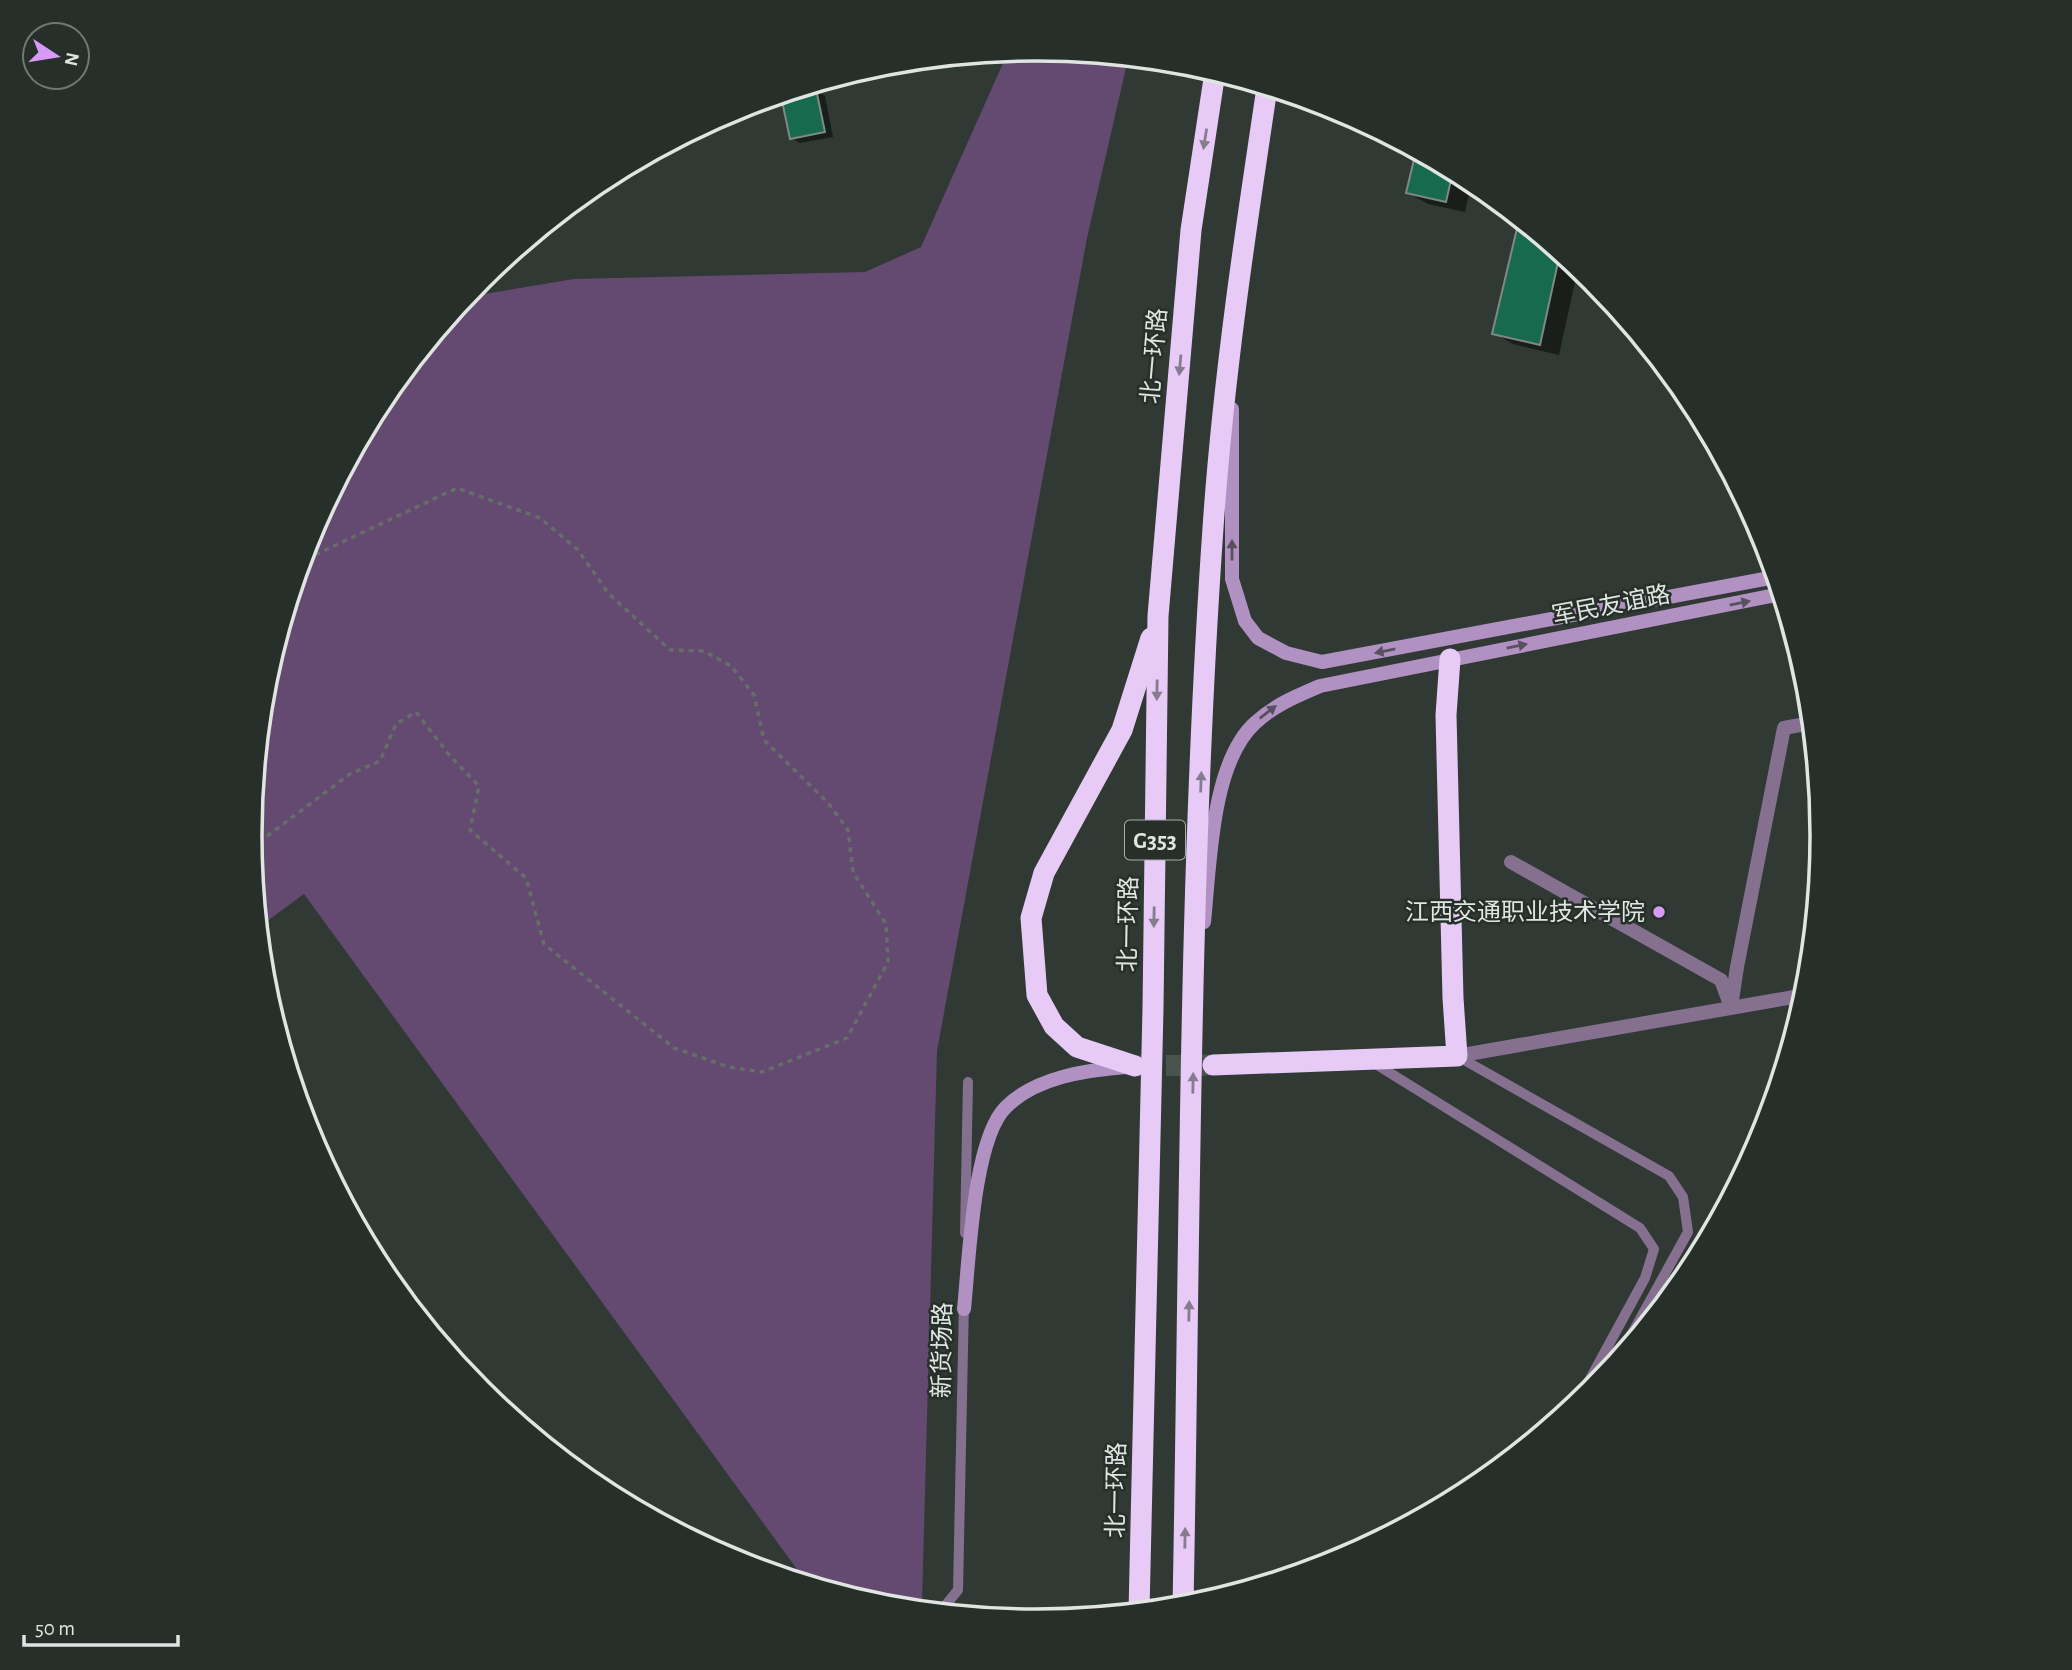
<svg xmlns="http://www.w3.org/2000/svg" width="2072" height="1670" font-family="'Alegreya Sans','Noto Sans SC',sans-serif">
<rect width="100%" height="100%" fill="#303934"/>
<g fill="#644971">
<path d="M1036,49L1128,59L1087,238L937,1051L922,1603C887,1617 841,1593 807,1583L304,894L259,927L250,835L265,681L310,534L383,398L466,297L574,279L865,272L921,247L1008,52Z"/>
<polygon points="362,1233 410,1299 407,1301 382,1271"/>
</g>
<g fill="#0007">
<polygon points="889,63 885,72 875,67 883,64"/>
<polygon points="816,90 825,96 833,137 800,143 791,138"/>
<polygon points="752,104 751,112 732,110 736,109"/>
<polygon points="1417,152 1472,181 1465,212 1428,204 1408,193"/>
<polygon points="1521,221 1578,268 1559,355 1513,344 1494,333"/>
</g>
<g fill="#176a4d" stroke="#7e8984" stroke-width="2">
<polygon points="816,89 825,132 790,139 781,96"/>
<polygon points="1416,151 1453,171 1446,202 1406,193"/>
<polygon points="1519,220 1560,253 1540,345 1492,334"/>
</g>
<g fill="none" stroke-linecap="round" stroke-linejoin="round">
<polyline stroke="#4a534e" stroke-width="21" stroke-dasharray="21 10" stroke-linecap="butt" points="1135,1066 1209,1065"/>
<polyline stroke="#666e69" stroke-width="3.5" stroke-dasharray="5 5" stroke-linecap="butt" points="251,848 350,774 380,761 396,724 416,712 450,756 479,786 470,830 526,878 544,944 674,1048 729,1067 762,1072 847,1038 888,962 886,924 853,872 848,830 829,804 764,740 754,695 731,666 704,651 670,650 608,593 578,550 540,518 457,488 302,561"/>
<g stroke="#85718f" stroke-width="10">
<polyline points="1457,1056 1669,1176 1683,1197 1688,1232 1619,1357"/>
<polyline points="1374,1063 1640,1228 1654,1249 1645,1278 1577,1403"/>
<polyline points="965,1233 968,1082"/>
<polyline points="940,1612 958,1590 964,1302"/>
</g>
<g stroke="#85718f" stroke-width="14">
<polyline points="1511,862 1721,980 1731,1007 1737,967 1784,728 1811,723"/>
<polyline points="1457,1056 1805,995"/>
</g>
<g stroke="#b191c1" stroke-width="14">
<polyline points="1232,409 1232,579 1245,621 1258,638 1286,653 1322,662 1775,577"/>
<path d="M1204,922C1210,866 1211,763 1255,723C1274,705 1297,696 1320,686L1780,594"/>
<path d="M964,1309C969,1262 973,1139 1006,1107C1036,1077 1087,1070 1126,1067"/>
</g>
<g stroke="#e7caf6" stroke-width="21">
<polyline points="1213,1065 1457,1056 1453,998 1446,715 1450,659"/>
<polyline points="1135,1066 1077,1047 1054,1026 1037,995 1031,918 1044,873 1122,730 1151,638"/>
<path d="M1183,1607C1190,1247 1188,886 1213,528C1223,380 1245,234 1267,88"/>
<polyline points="1139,1611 1153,1008 1158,616 1191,230 1215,72"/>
</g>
</g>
<defs><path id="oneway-solid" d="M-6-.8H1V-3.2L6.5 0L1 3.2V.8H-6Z" transform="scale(1.75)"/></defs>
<g fill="#867c90">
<use href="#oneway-solid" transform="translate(1205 139) rotate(99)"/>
<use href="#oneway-solid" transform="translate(1180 365) rotate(95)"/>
<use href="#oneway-solid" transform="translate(1157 690) rotate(91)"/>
<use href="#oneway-solid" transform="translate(1201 782) rotate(-88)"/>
<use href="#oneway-solid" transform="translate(1154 917) rotate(91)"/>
<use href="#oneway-solid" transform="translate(1193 1083) rotate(-89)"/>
<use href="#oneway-solid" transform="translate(1189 1311) rotate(-89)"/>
<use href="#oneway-solid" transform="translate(1185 1538) rotate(-89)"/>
</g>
<g fill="#57515f">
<use href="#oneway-solid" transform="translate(1232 550) rotate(-90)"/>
<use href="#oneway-solid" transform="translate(1740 603) rotate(-11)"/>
<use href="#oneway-solid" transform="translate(1517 646) rotate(-11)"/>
<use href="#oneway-solid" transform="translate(1385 651) rotate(169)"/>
<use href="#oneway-solid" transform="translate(1268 712) rotate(-38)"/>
</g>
<circle fill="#d99af7" stroke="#262f2a" stroke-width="2.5" cx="1659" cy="912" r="7"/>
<g text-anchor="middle" stroke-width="5" stroke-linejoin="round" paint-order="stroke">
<rect fill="#262f2a" stroke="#a8aeab" stroke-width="2" x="1125" y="820.5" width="60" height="39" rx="5"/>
<g font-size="23" font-weight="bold" fill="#e0e5e2">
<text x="1155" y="848">G353</text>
</g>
<g font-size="24" fill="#e0e5e2" stroke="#262f2a">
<text transform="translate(1154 356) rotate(-85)" y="8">北一环路</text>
<text transform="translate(1611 605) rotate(-11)" y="8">军民友谊路</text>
<text transform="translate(1128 924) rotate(-89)" y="8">北一环路</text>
<text transform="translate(942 1350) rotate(-89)" y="8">新货场路</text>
<text transform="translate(1116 1490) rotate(-89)" y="8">北一环路</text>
</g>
<g font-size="24" fill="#e0e5e2" stroke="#262f2a" text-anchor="end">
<text x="1645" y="920">江西交通职业技术学院</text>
</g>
</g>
<path d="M0 0H2072V1670H0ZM262 835a774 774 0 1 1 1548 0a774 774 0 1 1-1548 0Z" fill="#262f2a" fill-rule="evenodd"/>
<path fill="none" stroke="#e0e5e2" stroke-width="3.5" d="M262 835a774 774 0 1 1 1548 0a774 774 0 1 1-1548 0Z"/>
<g transform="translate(56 56) rotate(102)"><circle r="33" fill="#262f2a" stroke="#707874" stroke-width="2"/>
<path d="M0-5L12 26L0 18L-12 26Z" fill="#d99af7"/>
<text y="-10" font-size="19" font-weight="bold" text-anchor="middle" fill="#e0e5e2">N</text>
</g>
<path d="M24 1635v10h154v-10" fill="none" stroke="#e0e5e2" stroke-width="3.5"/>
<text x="35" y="1635" font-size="21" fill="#e0e5e2" stroke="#262f2a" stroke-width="5" paint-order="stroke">50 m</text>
</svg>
